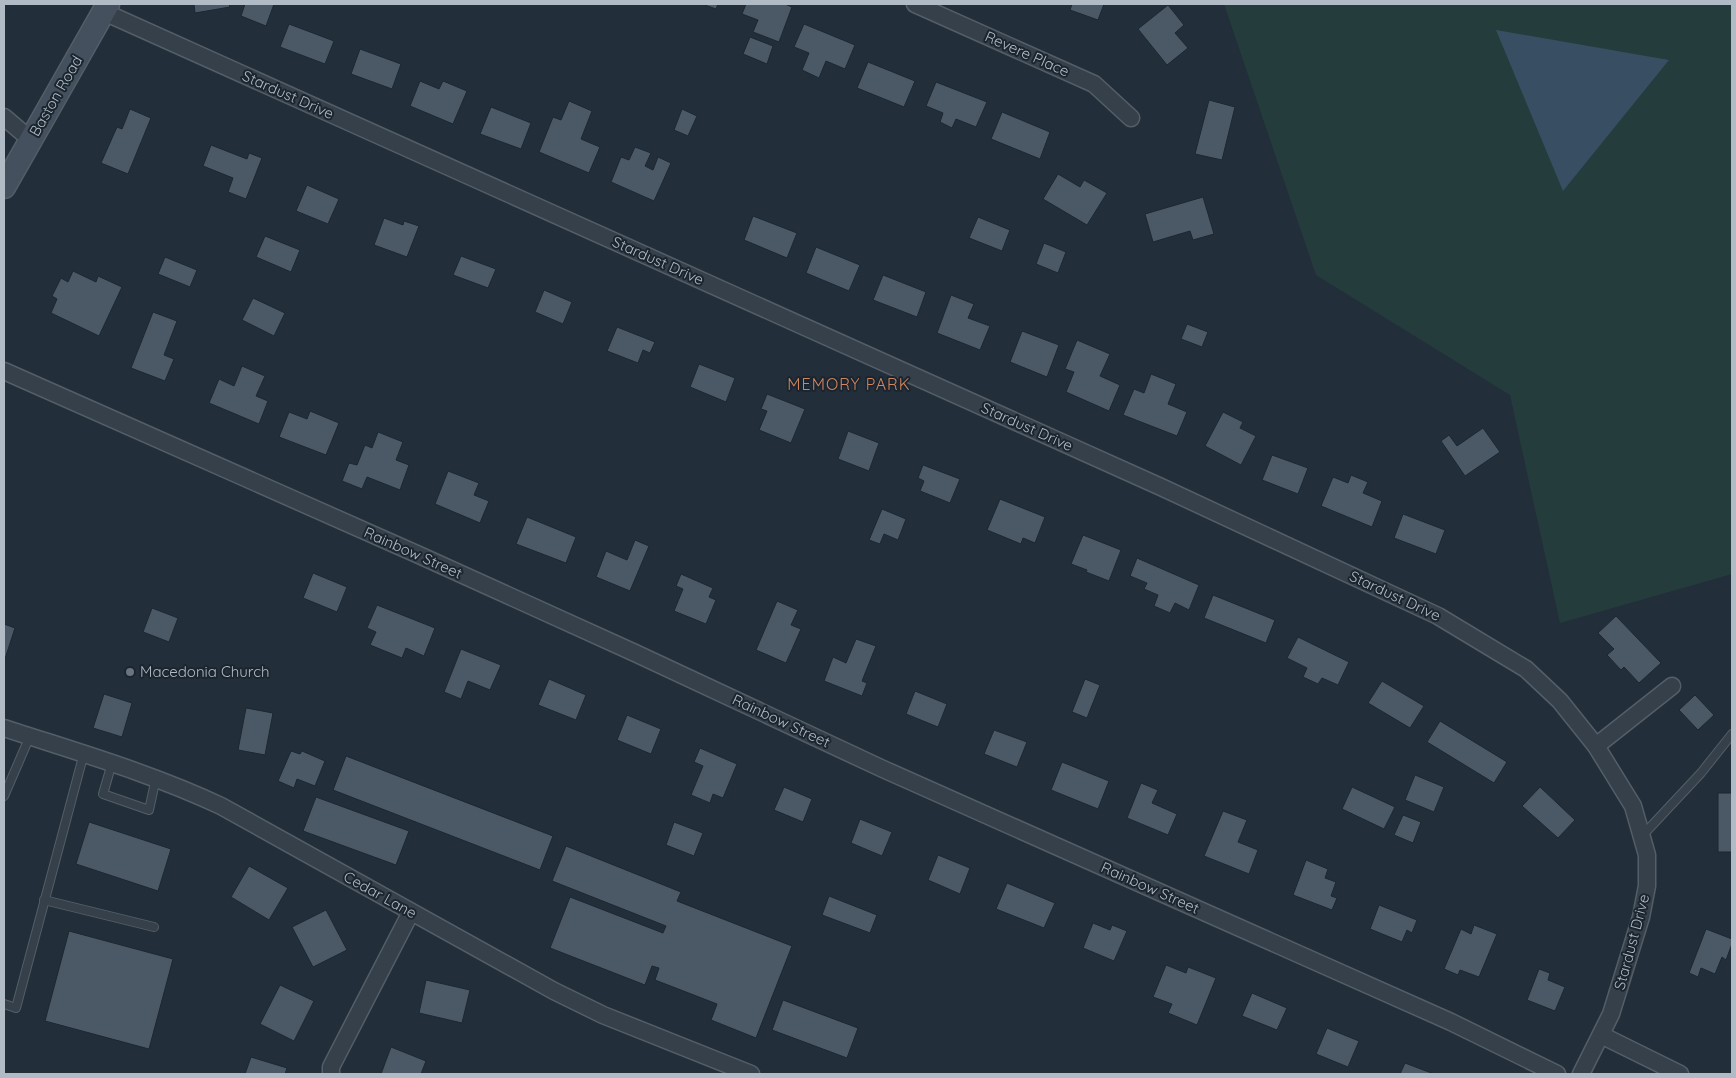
<svg xmlns="http://www.w3.org/2000/svg" width="1736" height="1078" font-family="Quicksand,sans-serif">
<rect width="100%" height="100%" fill="#222f3a"/>
<polygon fill="#253c3c" points="1224,4 1732,4 1732,574 1560,623 1510,395 1316,275"/>
<polygon fill="#384e63" points="1496,30 1669,60 1563,191"/>
<g fill="#4b5865" stroke="#1d2731">
<polygon points="189,4 229,4 230,7 195,13 194,4"/>
<polygon points="245,4 274,4 266,26 241,16"/>
<polygon points="702,4 718,4 716,9"/>
<polygon points="746,4 785,4 792,7 779,42 753,32 758,20 742,14"/>
<polygon points="1072,4 1104,4 1098,20 1070,10"/>
<polygon points="1168,5 1184,25 1175,33 1188,48 1167,65 1138,29"/>
<polygon points="289,24 334,41 325,64 280,47"/>
<polygon points="804,24 855,45 845,69 826,61 819,78 802,70 809,53 794,47"/>
<polygon points="750,37 773,46 767,64 743,54"/>
<polygon points="360,49 401,64 392,89 351,74"/>
<polygon points="868,62 915,81 904,107 857,88"/>
<polygon points="420,81 439,89 443,81 467,91 453,124 410,106"/>
<polygon points="936,82 987,102 976,127 956,119 952,128 940,122 943,113 926,106"/>
<polygon points="1209,100 1235,107 1222,160 1195,154"/>
<polygon points="569,101 592,111 581,139 600,147 589,173 539,152 553,117 561,120"/>
<polygon points="491,107 531,123 521,149 480,134"/>
<polygon points="130,109 151,118 128,174 101,163 117,127 122,129"/>
<polygon points="682,109 697,116 688,136 674,130"/>
<polygon points="1002,112 1050,132 1040,159 991,139"/>
<polygon points="211,145 247,159 249,153 262,158 246,199 228,192 233,178 203,166"/>
<polygon points="635,147 651,153 645,166 653,170 658,157 671,163 654,201 611,182 621,157 629,160"/>
<polygon points="1058,174 1080,187 1084,180 1107,193 1087,225 1043,199"/>
<polygon points="307,185 339,199 328,224 296,211"/>
<polygon points="1203,197 1214,234 1193,240 1190,231 1153,242 1145,214"/>
<polygon points="753,216 797,233 787,258 744,240"/>
<polygon points="978,217 1010,230 1002,251 969,238"/>
<polygon points="384,218 403,225 404,221 419,226 407,257 374,245"/>
<polygon points="265,236 300,250 291,272 256,257"/>
<polygon points="1044,243 1066,252 1058,273 1036,264"/>
<polygon points="816,247 860,265 849,291 806,273"/>
<polygon points="461,256 496,269 488,288 453,275"/>
<polygon points="165,257 197,270 190,287 158,274"/>
<polygon points="73,271 96,282 98,276 122,287 99,336 51,313 57,299 52,296 61,278 68,282"/>
<polygon points="883,275 926,292 917,317 873,300"/>
<polygon points="544,290 572,302 563,324 535,312"/>
<polygon points="951,295 974,304 968,318 990,326 980,350 937,333"/>
<polygon points="253,298 285,313 274,336 242,320"/>
<polygon points="153,312 177,321 164,355 174,359 165,381 131,368"/>
<polygon points="1187,324 1208,332 1202,347 1181,339"/>
<polygon points="617,327 655,342 650,353 643,350 638,363 607,351"/>
<polygon points="1022,331 1059,345 1047,377 1010,362"/>
<polygon points="1077,340 1110,354 1100,376 1120,385 1109,411 1066,392 1074,372 1065,369"/>
<polygon points="699,364 735,378 726,402 690,387"/>
<polygon points="242,366 265,376 256,396 268,401 259,424 209,403 219,379 234,386"/>
<polygon points="1151,374 1176,384 1168,404 1187,412 1177,436 1123,415 1134,389 1144,393"/>
<polygon points="767,394 805,409 791,443 759,430 767,411 761,409"/>
<polygon points="310,411 339,423 326,455 279,437 289,412 307,419"/>
<polygon points="1223,412 1243,422 1240,428 1256,436 1241,465 1205,446"/>
<polygon points="1483,428 1500,452 1465,476 1441,441 1449,435 1457,446"/>
<polygon points="848,431 879,443 869,471 838,459"/>
<polygon points="378,432 403,442 396,460 409,465 400,490 367,477 362,489 342,481 349,463 357,465 365,445 372,448"/>
<polygon points="1272,455 1308,468 1298,494 1262,480"/>
<polygon points="923,465 960,479 950,503 920,491 924,481 918,478"/>
<polygon points="448,471 479,483 474,495 489,501 480,523 435,504"/>
<polygon points="1351,475 1368,482 1363,493 1382,501 1372,527 1321,506 1333,477 1348,483"/>
<polygon points="1000,499 1045,517 1035,543 1023,538 1021,544 987,530"/>
<polygon points="882,509 906,519 898,540 884,534 880,544 869,540"/>
<polygon points="1403,514 1445,530 1436,554 1394,538"/>
<polygon points="527,517 576,537 566,563 516,544"/>
<polygon points="1083,535 1121,550 1109,581 1086,572 1087,570 1071,564"/>
<polygon points="635,540 649,546 630,591 596,577 606,551 627,560"/>
<polygon points="1137,558 1199,585 1189,610 1175,603 1170,613 1154,606 1158,595 1144,589 1147,583 1130,576"/>
<polygon points="313,573 347,587 337,612 303,598"/>
<polygon points="681,574 713,588 709,597 716,600 706,624 674,611 683,589 676,586"/>
<polygon points="1213,595 1275,620 1266,643 1204,618"/>
<polygon points="777,601 798,610 791,625 801,629 786,663 756,650"/>
<polygon points="377,605 435,628 424,656 406,648 402,658 370,645 376,632 367,628"/>
<polygon points="152,608 178,618 169,642 143,632"/>
<polygon points="1616,616 1661,663 1639,683 1624,667 1621,670 1607,655 1614,649 1598,633"/>
<polygon points="4,624 15,628 4,662"/>
<polygon points="1298,637 1349,662 1338,685 1322,678 1318,684 1303,677 1307,668 1287,658"/>
<polygon points="856,639 876,646 862,681 867,683 862,696 824,681 833,657 846,663"/>
<polygon points="461,649 501,665 490,690 468,681 461,699 444,692"/>
<polygon points="549,679 586,695 576,720 538,705"/>
<polygon points="1085,679 1100,685 1087,718 1072,712"/>
<polygon points="1382,681 1424,706 1410,728 1368,703"/>
<polygon points="915,691 947,704 938,727 906,714"/>
<polygon points="104,694 132,703 122,737 93,728"/>
<polygon points="1695,695 1714,715 1698,730 1679,710"/>
<polygon points="246,708 273,713 265,755 238,750"/>
<polygon points="627,715 661,729 651,754 617,740"/>
<polygon points="1440,721 1507,762 1494,783 1427,742"/>
<polygon points="994,730 1027,742 1017,767 984,754"/>
<polygon points="700,748 737,764 723,798 713,794 710,803 691,795 703,766 694,762"/>
<polygon points="291,751 300,754 302,751 325,761 315,786 297,779 294,788 278,781"/>
<polygon points="346,756 553,836 540,870 333,790"/>
<polygon points="1062,762 1109,781 1098,809 1051,790"/>
<polygon points="1415,775 1444,787 1434,812 1405,800"/>
<polygon points="1141,783 1158,790 1152,803 1177,814 1168,835 1127,818"/>
<polygon points="784,787 812,799 803,822 774,810"/>
<polygon points="1352,787 1395,807 1384,829 1342,809"/>
<polygon points="1540,787 1575,820 1558,838 1522,806"/>
<rect x="1718" y="793" width="14" height="59"/>
<polygon points="316,797 409,831 396,865 303,831"/>
<polygon points="1223,811 1247,820 1238,842 1258,850 1249,874 1204,856"/>
<polygon points="1403,815 1421,822 1413,843 1394,835"/>
<polygon points="860,819 892,832 882,856 851,843"/>
<polygon points="89,822 171,849 158,891 76,864"/>
<polygon points="674,822 703,833 694,856 666,845"/>
<polygon points="566,846 681,892 677,901 792,946 756,1038 711,1020 717,1004 655,980 659,968 652,966 645,985 550,948 570,897 663,933 666,926 552,881"/>
<polygon points="938,855 970,868 960,894 928,880"/>
<polygon points="1306,860 1328,869 1325,878 1336,882 1331,896 1337,898 1332,910 1293,895"/>
<polygon points="249,866 288,888 269,920 231,897"/>
<polygon points="1007,883 1055,903 1044,928 996,909"/>
<polygon points="829,896 877,915 870,933 822,915"/>
<polygon points="1379,905 1417,920 1412,933 1407,930 1402,942 1370,929"/>
<polygon points="326,910 347,950 313,967 292,927"/>
<polygon points="1093,923 1110,930 1112,925 1127,931 1114,961 1083,948"/>
<polygon points="1474,925 1497,934 1479,977 1460,970 1458,975 1444,969 1461,929 1471,934"/>
<polygon points="1706,929 1732,939 1732,944 1726,960 1722,957 1715,974 1701,968 1698,977 1689,973"/>
<polygon points="69,931 173,959 149,1049 45,1021"/>
<polygon points="1166,965 1186,973 1188,967 1216,978 1197,1025 1168,1013 1172,1004 1153,997"/>
<polygon points="1539,969 1550,973 1548,980 1565,987 1555,1011 1527,1000"/>
<polygon points="426,980 470,990 462,1023 419,1013"/>
<polygon points="280,985 314,1001 294,1041 260,1024"/>
<polygon points="1252,993 1287,1008 1277,1030 1242,1016"/>
<polygon points="783,1000 858,1028 847,1058 772,1030"/>
<polygon points="1327,1028 1359,1041 1348,1067 1316,1054"/>
<polygon points="391,1047 426,1061 421,1074 381,1074"/>
<polygon points="251,1057 287,1068 285,1074 245,1074"/>
<polygon points="1405,1063 1434,1074 1400,1074"/>
</g>
<g fill="none" stroke-linecap="round" stroke-linejoin="round">
<defs>
<g id="service">
<polyline points="112,763 103,794 149,810 156,778"/>
<polyline points="4,796 30,736"/>
<polyline points="1642,836 1701,773 1732,734"/>
<polyline points="44,900 154,927"/>
<polyline points="4,1004 16,1008 84,753"/>
</g>
<g id="minor">
<polyline points="915,4 1094,84 1131,118"/>
<polyline points="104,12 1161,487 1438,616 1526,669 1560,701 1596,746 1633,806 1647,855 1647,886 1641,917 1611,1014 1581,1074"/>
<polyline points="4,117 31,140"/>
<polyline points="4,371 419,555 635,653 883,769 1451,1022 1557,1074"/>
<path d="M4,728C77,752 151,773 221,806L554,991L603,1015L751,1074"/>
<polyline points="1596,746 1672,686"/>
<polyline points="1601,1035 1680,1074"/>
<polyline points="331,1074 331,1067 411,912"/>
</g>
<polyline id="secondary" points="4,187 108,4"/>
</defs>
<use href="#service" stroke="#545e68" stroke-width="10"/>
<use href="#minor" stroke="#545e68" stroke-width="19"/>
<use href="#secondary" stroke="#545e68" stroke-width="25"/>
<use href="#service" stroke="#36404a" stroke-width="8"/>
<use href="#minor" stroke="#36404a" stroke-width="16"/>
<use href="#secondary" stroke="#44505d" stroke-width="22"/>
</g>
<circle fill="#6b7280" stroke="#1b252f" stroke-width="2" cx="130" cy="672" r="5"/>
<g text-anchor="middle" stroke-width="4" stroke-linejoin="round" paint-order="stroke">
<g font-size="15" fill="#b1bbc6" stroke="#1b252f">
<text transform="translate(1027 54) rotate(24)" y="5">Revere Place</text>
<text transform="translate(288 95) rotate(24)" y="5">Stardust Drive</text>
<text transform="translate(56 96) rotate(-60)" y="5">Baston Road</text>
<text transform="translate(658 261) rotate(24)" y="5">Stardust Drive</text>
<text transform="translate(1027 427) rotate(24)" y="5">Stardust Drive</text>
<text transform="translate(413 553) rotate(24)" y="5">Rainbow Street</text>
<text transform="translate(1395 596) rotate(25)" y="5">Stardust Drive</text>
<text transform="translate(781 721) rotate(25)" y="5">Rainbow Street</text>
<text transform="translate(1150 888) rotate(24)" y="5">Rainbow Street</text>
<text transform="translate(380 895) rotate(29)" y="5">Cedar Lane</text>
<text transform="translate(1632 942) rotate(-75)" y="5">Stardust Drive</text>
</g>
<g font-size="15" fill="#b1bbc6" stroke="#1b252f" text-anchor="start">
<text x="140" y="677">Macedonia Church</text>
</g>
<g font-size="16" letter-spacing="1" fill="#d18661" stroke="#1b252f">
<text x="849" y="390">MEMORY PARK</text>
</g>
</g>
<rect width="1736" height="1078" fill="none" stroke="#b1bbc6" stroke-width="10"/>
</svg>
